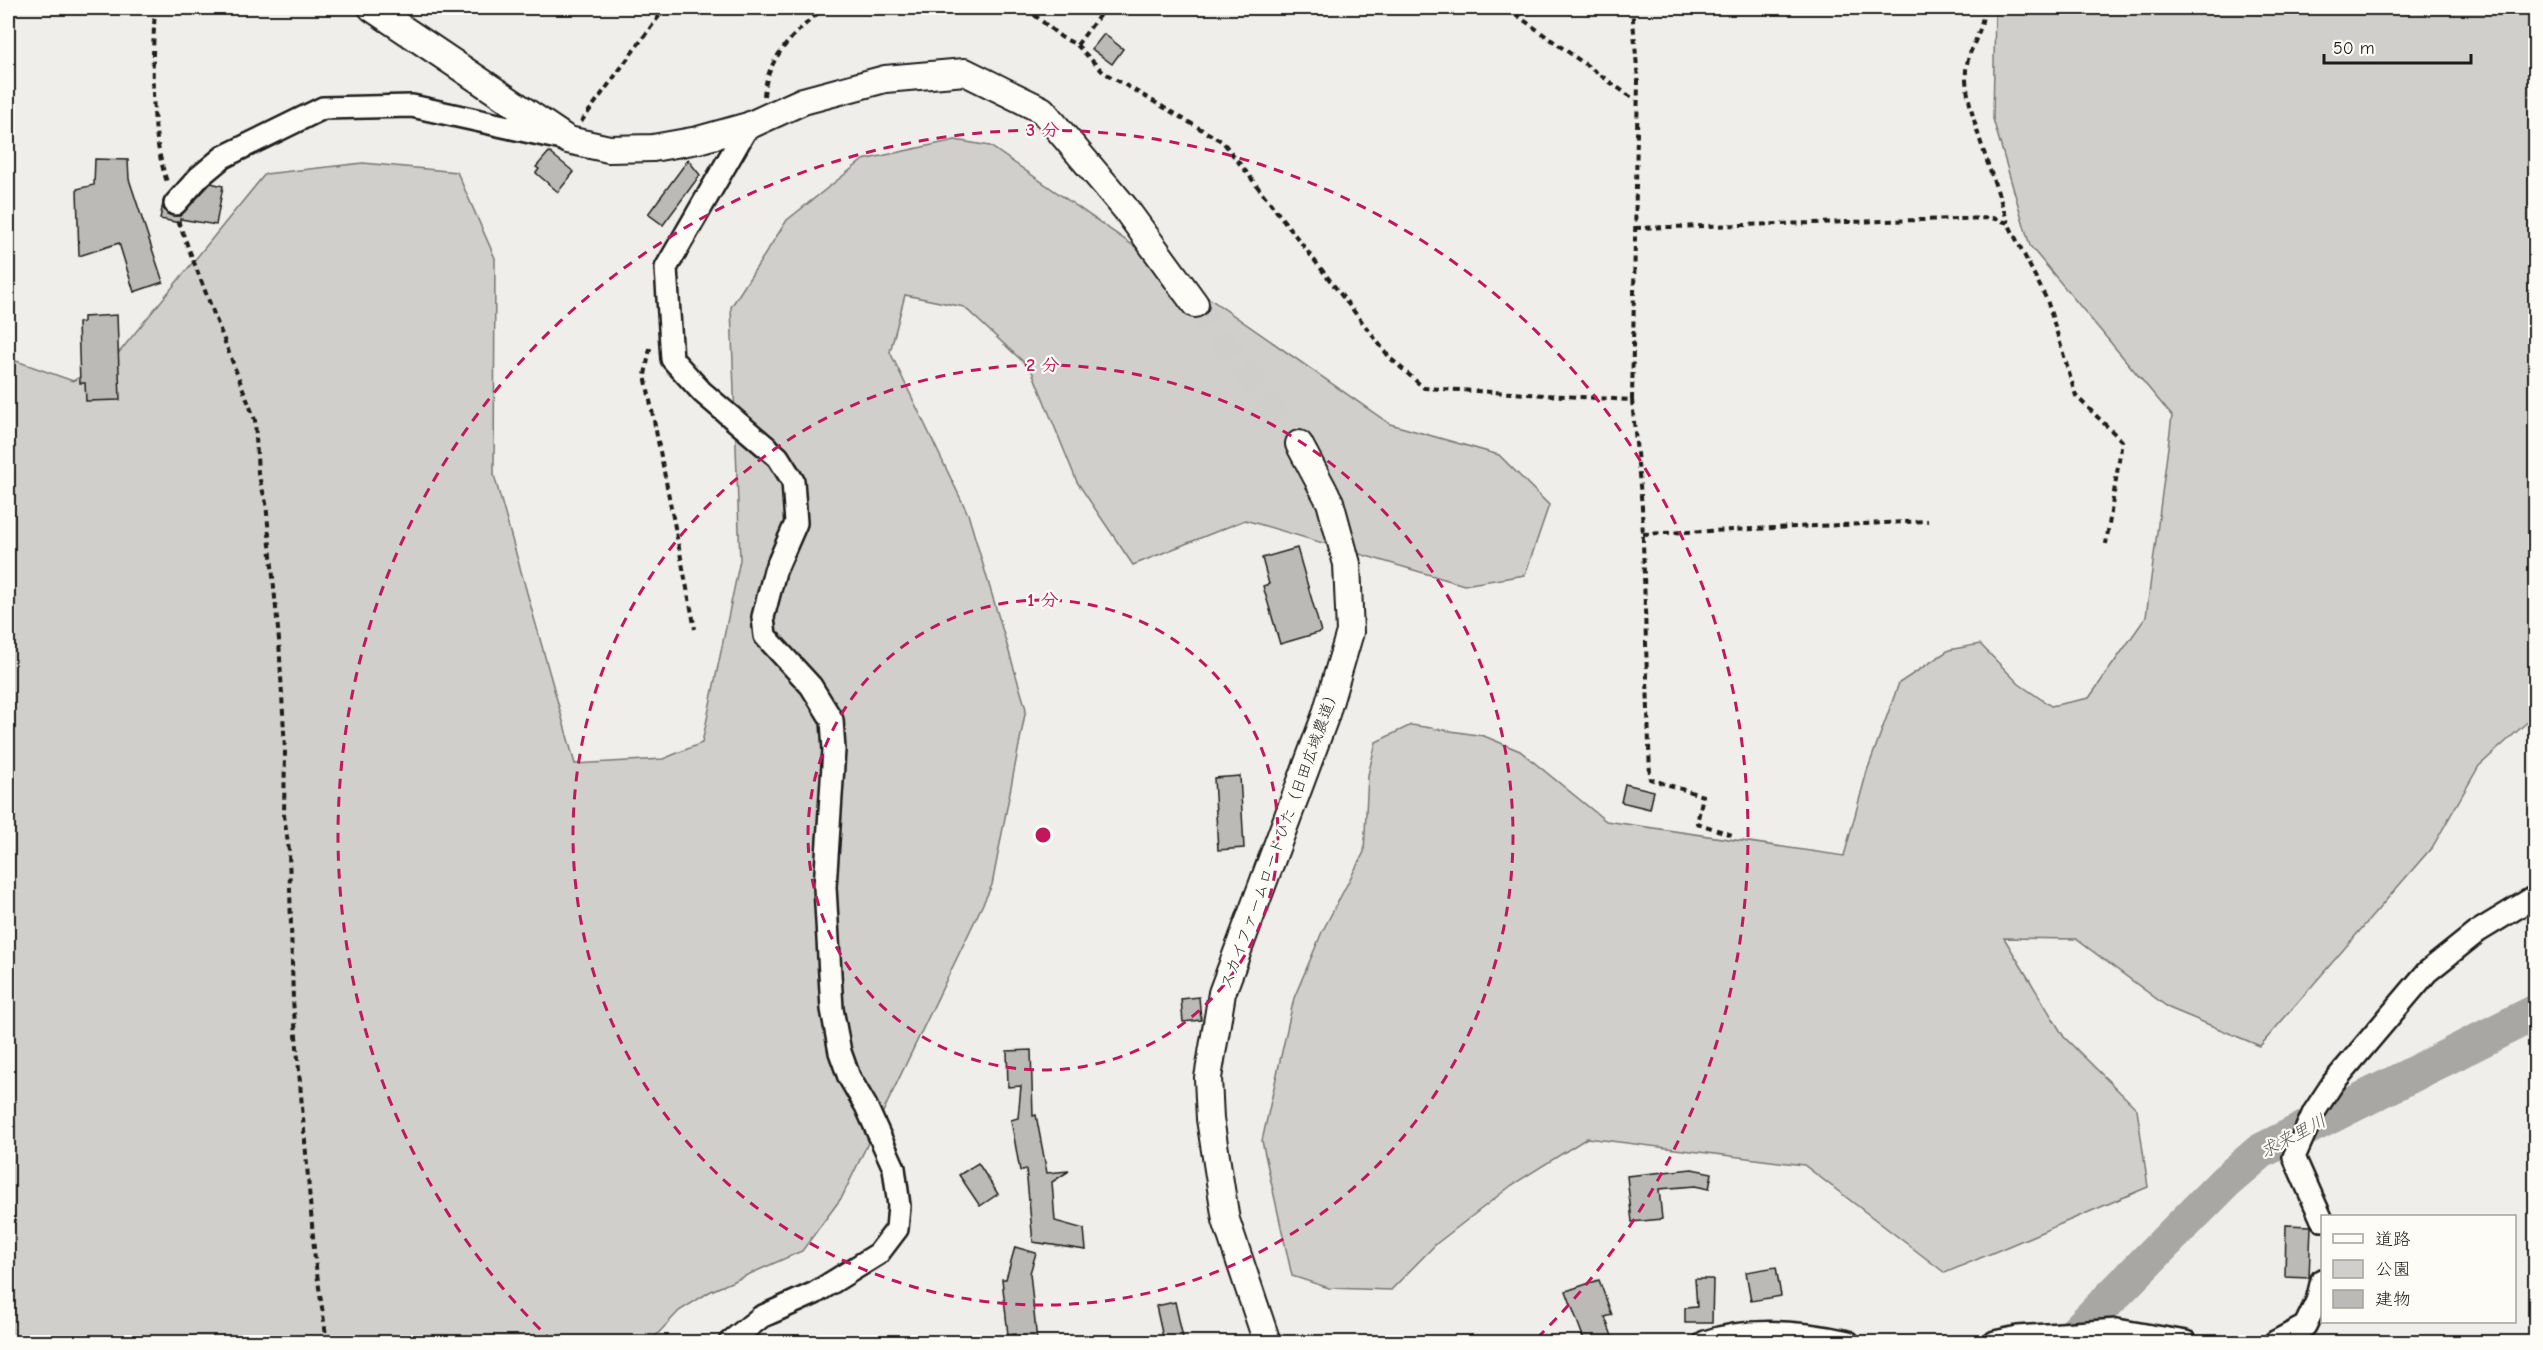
<svg xmlns="http://www.w3.org/2000/svg" width="2543" height="1350" font-family="'Comic Neue','Klee One',sans-serif">
<rect width="100%" height="100%" fill="#f0eeea"/>
<filter id="ink" filterUnits="userSpaceOnUse"><feTurbulence type="fractalNoise" baseFrequency=".0167" numOctaves="2"/><feDisplacementMap in="SourceGraphic" scale="12" xChannelSelector="R" yChannelSelector="G"/><feConvolveMatrix kernelMatrix="1 2 1 2 8 2 1 2 1" color-interpolation-filters="sRGB"/></filter>
<g filter="url(#ink)">
<g fill="#d0cfcc" stroke="#767674" stroke-width="1.5">
<polygon points="1995,8 2535,8 2535,715 2479,766 2433,846 2260,1046 2169,1008 2076,939 2004,938 2064,1037 2137,1109 2148,1187 1945,1273 1804,1165 1587,1138 1512,1185 1436,1244 1391,1290 1329,1288 1292,1276 1262,1141 1294,998 1322,932 1364,852 1368,775 1376,742 1411,725 1484,736 1520,751 1606,821 1844,856 1867,771 1899,683 1949,650 1980,644 2019,684 2051,706 2089,698 2146,617 2172,416 2030,246 1993,119"/>
<polygon points="955,140 990,146 1390,424 1499,455 1549,505 1525,575 1464,585 1245,520 1133,565 1077,482 1031,369 964,307 905,295 890,352 968,514 1026,709 992,885 842,1197 802,1251 711,1291 679,1311 650,1342 8,1342 8,358 73,381 117,355 265,174 363,163 457,172 495,258 494,475 575,764 663,759 702,743 740,560 731,307 787,220 863,160"/>
</g>
<g fill="none" stroke-linecap="round" stroke-linejoin="round">
<polyline stroke="#a8a7a3" stroke-width="36" points="2067,1342 2225,1182 2261,1151 2536,1012"/>
</g>
<g fill="#bbbab6" stroke="#1c1c1c" stroke-width="1.5">
<polygon points="1104,34 1123,49 1112,64 1092,49"/>
<polygon points="549,152 574,172 558,192 536,173 539,169 536,167"/>
<polygon points="95,159 128,160 129,179 163,282 134,292 119,243 79,256 77,189 94,185"/>
<polygon points="688,160 700,175 663,225 648,214"/>
<polygon points="211,183 223,186 216,225 180,219 180,223 160,219 163,203 167,214 180,216"/>
<polygon points="117,315 120,400 86,401 85,383 80,383 78,323 83,322 83,317"/>
<polygon points="1297,548 1321,632 1280,644 1263,586 1269,584 1262,558"/>
<polygon points="1240,776 1244,848 1218,850 1214,778"/>
<polygon points="1625,784 1654,791 1650,809 1621,802"/>
<polygon points="1199,997 1201,1020 1183,1022 1181,999"/>
<polygon points="1031,1050 1033,1116 1036,1115 1047,1173 1069,1171 1052,1182 1055,1221 1084,1229 1086,1250 1033,1242 1026,1169 1020,1171 1011,1120 1018,1118 1021,1086 1008,1087 1007,1051"/>
<polygon points="978,1163 998,1194 980,1206 959,1175"/>
<polygon points="1692,1169 1712,1173 1709,1189 1695,1186 1659,1189 1662,1219 1632,1222 1627,1176"/>
<polygon points="2286,1225 2311,1226 2309,1278 2285,1277"/>
<polygon points="1015,1247 1036,1253 1030,1273 1037,1342 1016,1342 1015,1334 1008,1335 1002,1279 1006,1279"/>
<polygon points="1776,1267 1781,1296 1751,1301 1746,1272"/>
<polygon points="1695,1279 1713,1279 1712,1323 1685,1323 1685,1308 1697,1307"/>
<polygon points="1599,1280 1612,1315 1605,1317 1613,1339 1604,1342 1585,1342 1566,1291"/>
<polygon points="1175,1302 1184,1342 1164,1342 1156,1306"/>
</g>
<g fill="none" stroke-linecap="round" stroke-linejoin="round">
<polyline stroke="#d0cecb" stroke-width="26" stroke-dasharray="26 13" stroke-linecap="butt" points="1195,304 1299,444"/>
<defs>
<g id="minor">
<polyline points="175,204 199,177 223,157 323,108 412,106 562,139"/>
<polyline points="2322,1220 2294,1157 2314,1112 2333,1083 2427,972 2477,932 2536,896"/>
<polyline points="730,1342 761,1317 815,1293 878,1254 897,1229 899,1206 894,1168 866,1106 849,1077 840,1052 832,1009 825,887 834,750 832,720 811,686 765,636 763,617 775,571 796,523 793,481 778,457 702,392 672,359 666,268 748,126"/>
<path d="M1705,1342C1750,1327 1802,1332 1848,1342"/>
<polyline points="1995,1342 2018,1337 2117,1330 2186,1342"/>
<polyline points="2275,1342 2305,1326 2317,1301 2322,1280"/>
</g>
<g id="tertiary">
<polyline points="372,8 568,140 609,149 653,148 698,140 748,126 803,101 885,79 965,72 1042,110 1125,208 1195,304"/>
<polyline points="1267,1342 1226,1220 1210,1119 1208,1078 1222,993 1325,717 1350,632 1347,564 1330,502 1299,444"/>
</g>
</defs>
<use href="#minor" stroke="#1c1c1c" stroke-width="26"/>
<use href="#tertiary" stroke="#1c1c1c" stroke-width="30"/>
<g stroke="#1c1c1c" stroke-width="4" stroke-dasharray="6 4.5" stroke-linecap="butt">
<path d="M155,8C152,64 149,128 167,182"/>
<polyline points="1026,8 1061,37 1077,45 1103,72 1223,142 1390,358 1424,388 1632,400 1638,80 1632,8"/>
<polyline points="1507,8 1635,100"/>
<path d="M1983,8C1984,33 1968,48 1966,70C1963,104 1997,186 2008,223"/>
<polyline points="1077,45 1105,8"/>
<path d="M764,96C767,56 796,32 824,8"/>
<polyline points="581,122 665,8"/>
<polyline points="178,221 255,420 258,473 266,503 279,640 285,750 284,815 289,851 293,1000 315,1260 327,1342"/>
<polyline points="1635,228 1992,218 2008,223 2047,300 2076,396 2122,441 2106,544"/>
<polyline points="650,348 645,375 695,629"/>
<polyline points="1632,400 1642,507 1650,779 1703,796 1697,823 1732,835"/>
<polyline points="1643,534 1928,521"/>
</g>
<use href="#minor" stroke="#fdfcf7" stroke-width="21"/>
<use href="#tertiary" stroke="#fdfcf7" stroke-width="26"/>
</g>
</g>
<g fill="none" stroke="#c2185b" stroke-width="3" stroke-dasharray="10 8">
<circle cx="1043" cy="835" r="235"/>
<circle cx="1043" cy="835" r="470"/>
<path d="M553 1342A705 705 0 1 1 1533 1342"/>
</g>
<g text-anchor="middle" stroke-width="4.5" stroke-linejoin="round" paint-order="stroke">
<g font-size="16" fill="#1c1c1c" stroke="#fdfcf7">
<text transform="translate(1279 838) rotate(-70)" y="6">スカイファームロードひた（日田広域農道）</text>
</g>
<g font-size="18" font-style="italic" fill="#5b5b59" stroke="#fdfcf7">
<text transform="translate(2293 1136) rotate(-28)" y="6">求来里川</text>
</g>
</g>
<circle cx="1043" cy="835" r="9" fill="#c2185b" stroke="#fdfcf7" stroke-width="3"/>
<g font-size="18" text-anchor="middle" font-weight="bold" fill="#c2185b" stroke="#fdfcf7" stroke-width="4.5" stroke-linejoin="round" paint-order="stroke">
<text x="1043" y="136">3 分</text>
<text x="1043" y="371">2 分</text>
<text x="1043" y="606">1 分</text>
</g>
<rect width="2543" height="1350" fill="none" stroke="#fdfcf7" stroke-width="30"/>
<rect x="15" y="15" width="2513" height="1320" fill="none" stroke="#1c1c1c" stroke-width="2" filter="url(#ink)"/>
<rect x="2321" y="1215" width="195" height="108" fill="#fdfcf7" stroke="#a3a29f" stroke-width="1.5"/>
<rect x="2333" y="1234" width="30" height="9" fill="#fdfcf7" stroke="#a3a29f" stroke-width="1.5"/>
<text x="2375" y="1245" font-size="18" fill="#1c1c1c">道路</text>
<rect x="2333" y="1260" width="30" height="18" fill="#d0cfcc" stroke="#a3a29f" stroke-width="1.5"/>
<text x="2375" y="1275" font-size="18" fill="#1c1c1c">公園</text>
<rect x="2333" y="1290" width="30" height="18" fill="#bbbab6" stroke="#a3a29f" stroke-width="1.5"/>
<text x="2375" y="1305" font-size="18" fill="#1c1c1c">建物</text>
<path d="M2324 54v9h147v-9" fill="none" stroke="#1c1c1c" stroke-width="3"/>
<text x="2333" y="54" font-size="18" fill="#1c1c1c" stroke="#fdfcf7" stroke-width="4.5" paint-order="stroke">50 m</text>
</svg>
